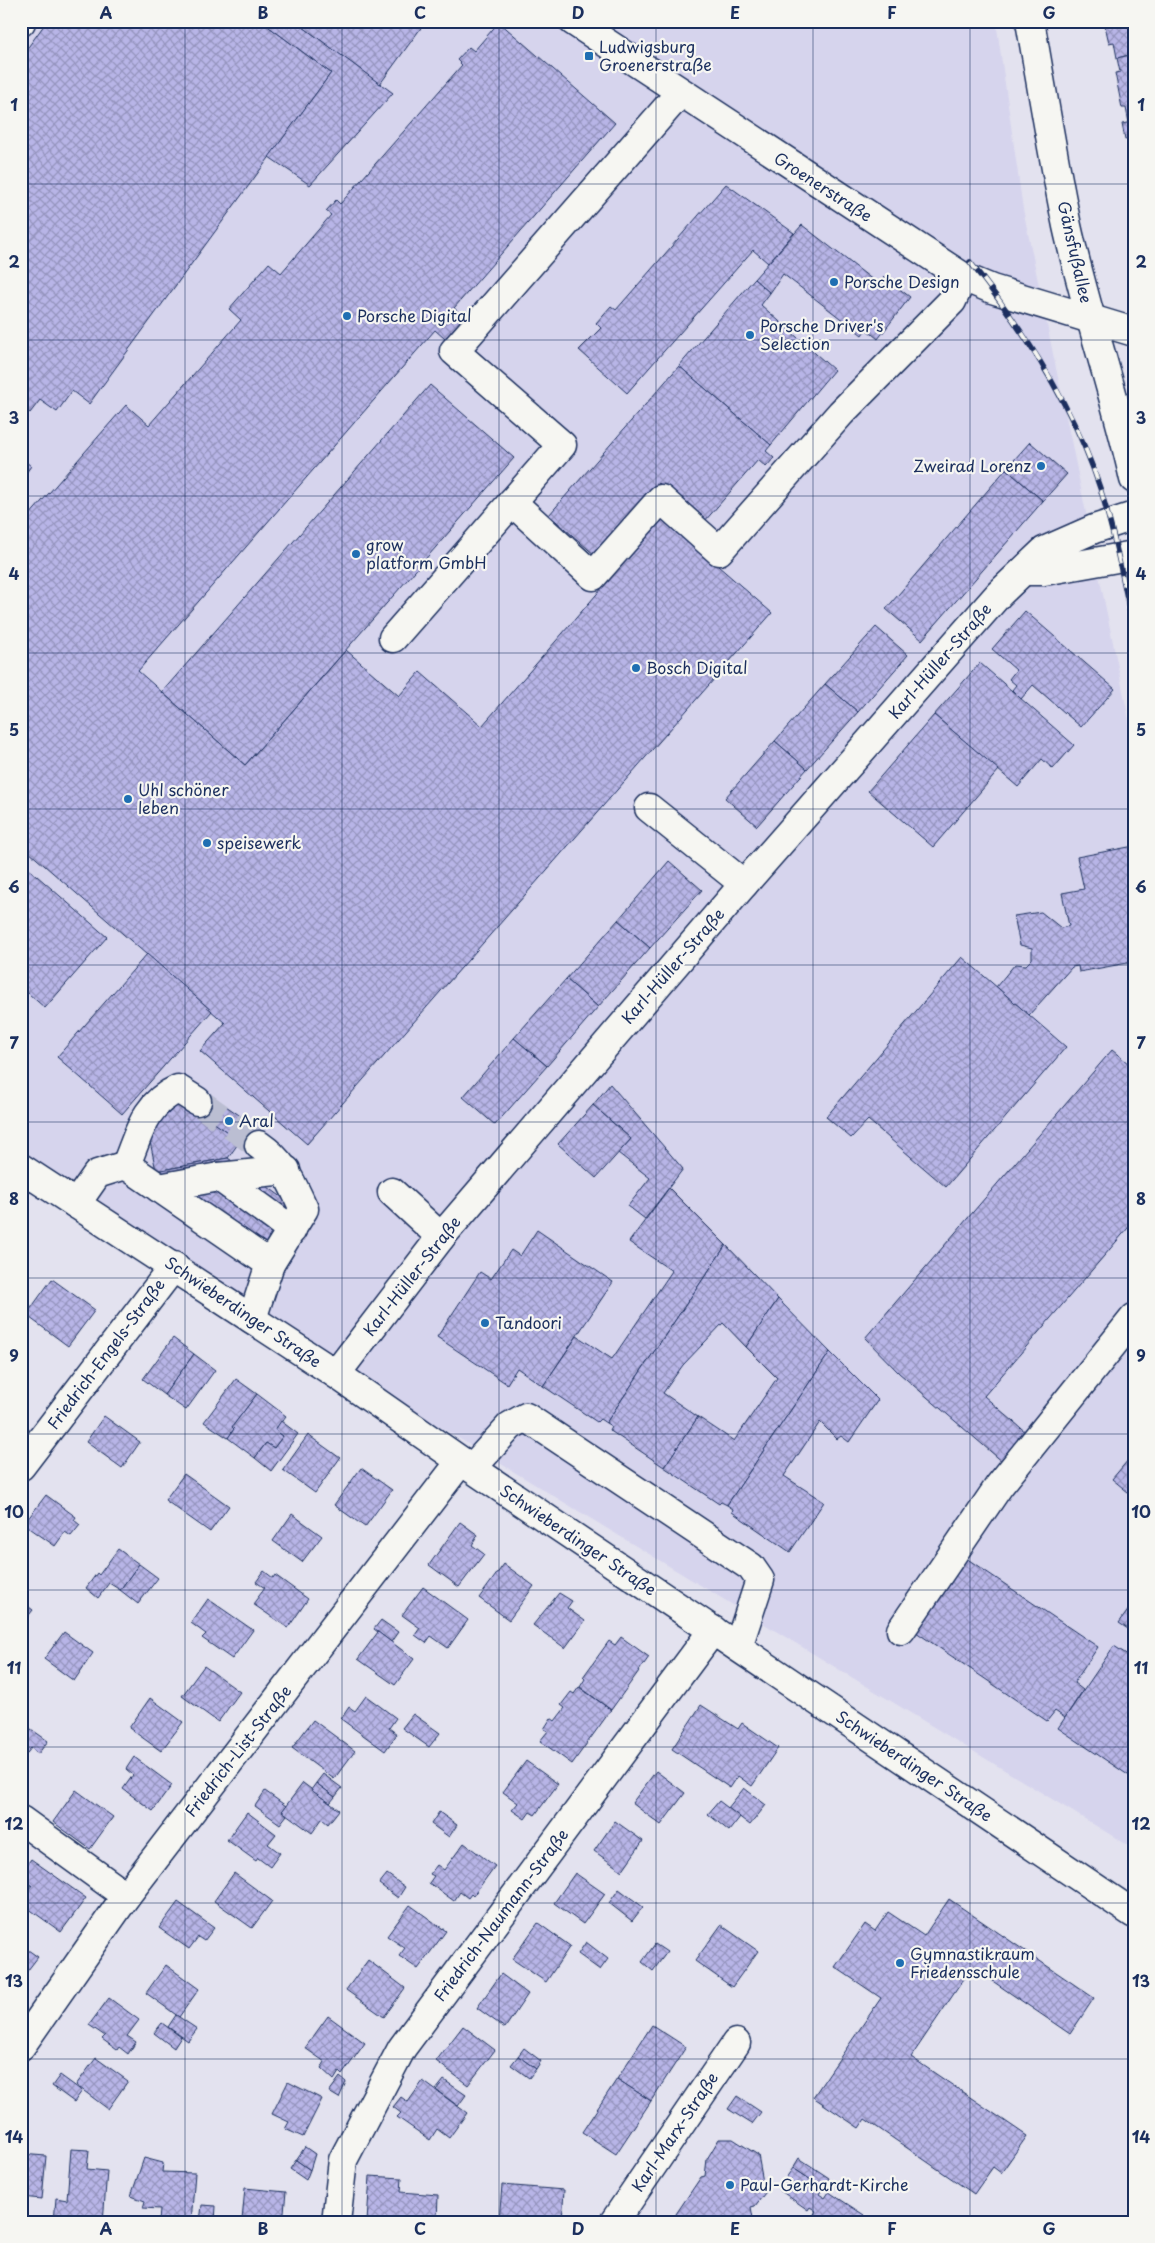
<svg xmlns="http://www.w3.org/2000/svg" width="1155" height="2243" font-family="'Playpen Sans',sans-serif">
<defs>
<pattern id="building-cross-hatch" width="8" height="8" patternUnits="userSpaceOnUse" patternTransform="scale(1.25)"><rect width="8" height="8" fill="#b8b5e7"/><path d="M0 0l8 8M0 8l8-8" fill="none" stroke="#9594be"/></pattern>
</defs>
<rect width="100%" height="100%" fill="#e3e2ef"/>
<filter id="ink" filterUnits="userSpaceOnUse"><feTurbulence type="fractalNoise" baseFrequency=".02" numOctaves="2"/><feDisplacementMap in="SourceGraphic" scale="10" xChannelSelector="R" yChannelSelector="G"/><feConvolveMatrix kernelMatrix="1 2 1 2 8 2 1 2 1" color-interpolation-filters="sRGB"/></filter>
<g filter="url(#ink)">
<polygon fill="#d6d4ed" points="21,21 996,21 1023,209 1134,744 1134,1849 21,1172"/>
<g fill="url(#building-cross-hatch)" stroke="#1b2f5e">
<polygon points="47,21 261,21 331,73 89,404 72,391 57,412 40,400 30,413 21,406 21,57"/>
<polygon points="261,21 295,21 393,93 310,185 269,157 331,73"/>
<polygon points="295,21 426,21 380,84"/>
<polygon points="1104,21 1134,21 1134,54 1117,58 1114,42 1109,43"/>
<polygon points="499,22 615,123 454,308 464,317 445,339 435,330 138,671 245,765 346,650 399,696 420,672 482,726 663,518 772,613 307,1144 200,1051 225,1023 21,845 21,525 126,405 149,425 241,320 229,309 269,263 281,273 331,215 326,211 336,200 340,204 462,65 457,60 469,47 474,51"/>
<polygon points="1134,54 1134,122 1129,123 1126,108 1122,108 1115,73 1120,72 1117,58"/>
<polygon points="1134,122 1134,171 1128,153 1133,152 1131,138 1125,139 1122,124"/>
<polygon points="726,184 794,233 768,263 753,250 627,393 579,350 601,328 596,323 611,306 616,310"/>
<polygon points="802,225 878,284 884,277 910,297 878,339 866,329 862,335 783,274 770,293 754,279"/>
<polygon points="754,279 770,293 761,305 834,370 771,445 679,366"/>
<polygon points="679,366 771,445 766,451 774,458 766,467 758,460 704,522 659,483 596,556 549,515"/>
<polygon points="430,385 514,458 245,765 162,692"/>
<polygon points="1030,442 1067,474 1043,501 1006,469"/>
<polygon points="21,458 31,466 21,480"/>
<polygon points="1006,469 1043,501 922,640 886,609"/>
<polygon points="1025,611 1115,689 1081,727 1033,685 1021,699 1012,690 1016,685 1009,679 1016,670 992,649"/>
<polygon points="876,627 908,655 858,712 825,684"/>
<polygon points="980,663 1074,745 1053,769 1042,759 1018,787 934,715"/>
<polygon points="825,684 858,712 807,769 775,741"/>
<polygon points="934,715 999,770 933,847 868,791"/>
<polygon points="775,741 807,769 757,826 725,798"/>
<polygon points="1134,846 1134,944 1129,945 1133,962 1079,972 1078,966 1072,967 1029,1015 996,987 1015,964 1026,965 1032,959 1032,948 1020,945 1014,916 1041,912 1061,928 1069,926 1062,893 1084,889 1077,857"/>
<polygon points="669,861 702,890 650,948 618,920"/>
<polygon points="21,862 107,937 45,1008 21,987"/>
<polygon points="618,920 650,948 598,1007 566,979"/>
<polygon points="147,954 212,1011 122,1114 57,1057"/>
<polygon points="962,957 1066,1047 946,1187 868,1120 851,1138 826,1117"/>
<polygon points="566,979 598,1007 547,1066 514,1038"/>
<polygon points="514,1038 547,1066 495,1125 463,1097"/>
<polygon points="1112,1050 1134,1068 1134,1221 984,1396 1028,1434 1004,1463 899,1373 865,1338"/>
<polygon points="610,1084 683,1169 645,1219 628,1206 650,1178 618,1153 631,1139 593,1105"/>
<polygon points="204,1091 267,1134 255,1151 192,1108"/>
<polygon points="183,1101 240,1141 228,1158 156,1171 148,1131 171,1104"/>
<polygon points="593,1105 631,1139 596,1178 558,1144"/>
<polygon points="228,1158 294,1206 252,1267 156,1171"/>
<polygon points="669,1188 726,1245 606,1423 600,1419 597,1422 543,1386 577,1336 612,1359 672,1271 629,1242"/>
<polygon points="537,1230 613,1282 543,1386 517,1368 507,1384 437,1337 480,1272 491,1279 511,1250 520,1256"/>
<polygon points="726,1245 778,1299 746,1347 723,1323 683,1365 663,1393 698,1417 664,1467 609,1430 611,1426 606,1423"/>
<polygon points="52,1279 95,1310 68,1346 26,1315"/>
<polygon points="778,1299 830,1352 727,1505 721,1502 719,1504 664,1467 698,1417 734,1441 777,1378 746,1347"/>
<polygon points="173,1338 194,1354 164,1395 143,1379"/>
<polygon points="830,1352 878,1400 849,1442 841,1436 837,1439 820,1422 784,1476 824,1502 790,1552 732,1512 733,1509 727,1505"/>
<polygon points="194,1354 215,1370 186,1410 164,1395"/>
<polygon points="236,1379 257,1394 232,1427 234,1429 228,1438 204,1422"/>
<polygon points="257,1394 286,1416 275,1430 283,1436 274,1448 266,1443 255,1458 228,1438 234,1429 232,1427"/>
<polygon points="104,1416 140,1442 122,1468 86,1442"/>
<polygon points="281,1421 298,1434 271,1471 255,1458 266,1443 274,1448 283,1436 275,1430"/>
<polygon points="308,1435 340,1458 315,1493 283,1470"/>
<polygon points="1134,1453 1134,1497 1112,1479"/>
<polygon points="361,1468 392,1490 365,1527 334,1505"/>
<polygon points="184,1474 229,1506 210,1532 165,1500"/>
<polygon points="46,1495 76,1517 74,1520 80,1525 71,1536 65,1532 55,1546 24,1524"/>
<polygon points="292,1514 322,1536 302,1562 273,1541"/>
<polygon points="460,1522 478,1535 472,1545 484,1554 459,1587 429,1565"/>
<polygon points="118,1549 139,1564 120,1590 109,1583 98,1598 86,1588 97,1573 99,1575"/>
<polygon points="966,1558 1098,1647 1074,1683 1083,1690 1065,1718 1055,1711 1047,1721 916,1632"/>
<polygon points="139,1564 158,1578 138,1604 120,1590"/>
<polygon points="504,1564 534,1586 509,1620 479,1598"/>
<polygon points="264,1571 273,1578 275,1575 308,1599 288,1628 253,1604 265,1588 256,1582"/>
<polygon points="423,1587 468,1620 448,1648 431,1636 426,1643 415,1635 420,1628 402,1615"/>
<polygon points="559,1593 572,1601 567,1608 585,1621 565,1648 533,1625"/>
<polygon points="208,1599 253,1630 232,1659 202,1638 206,1634 191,1623"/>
<polygon points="21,1601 33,1610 21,1625"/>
<polygon points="1134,1602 1134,1633 1119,1623"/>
<polygon points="381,1620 398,1632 391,1642 374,1629"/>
<polygon points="64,1632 93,1653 74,1681 44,1659"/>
<polygon points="378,1632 414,1659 395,1685 358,1659"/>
<polygon points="621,1637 649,1657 611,1710 580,1687 585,1679 583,1677 609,1641 615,1645"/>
<polygon points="1114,1646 1134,1659 1134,1779 1058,1728"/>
<polygon points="204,1666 240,1692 218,1722 182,1696"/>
<polygon points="579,1687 611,1710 572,1764 540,1741 548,1731 544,1729 551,1718 555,1721 565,1708 561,1705 571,1692 574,1694"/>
<polygon points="366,1696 396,1718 389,1728 397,1734 385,1751 341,1719 349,1707 355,1711"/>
<polygon points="150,1698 183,1722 161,1751 129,1728"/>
<polygon points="701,1705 738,1729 742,1723 778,1748 752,1786 738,1776 730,1788 672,1749"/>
<polygon points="413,1714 440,1733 429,1747 402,1728"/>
<polygon points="313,1720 355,1751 334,1779 292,1748"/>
<polygon points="21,1722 48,1741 38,1754 31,1748 21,1761"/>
<polygon points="134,1757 172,1785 153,1811 123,1789 133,1775 126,1769"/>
<polygon points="526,1761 558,1784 535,1815 530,1812 525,1819 512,1810 518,1803 503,1792"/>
<polygon points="656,1771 685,1793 661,1825 632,1803"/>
<polygon points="323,1774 342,1788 335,1797 316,1783"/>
<polygon points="303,1783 339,1810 328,1824 322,1819 312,1833 282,1811"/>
<polygon points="316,1783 335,1797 330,1803 311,1790"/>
<polygon points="744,1788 766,1805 750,1825 728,1808"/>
<polygon points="76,1790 113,1817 90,1849 53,1822"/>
<polygon points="265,1791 286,1806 282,1811 287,1815 280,1824 255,1806"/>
<polygon points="719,1801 740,1817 729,1831 708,1814"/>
<polygon points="247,1812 276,1834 268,1844 280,1853 270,1867 258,1858 256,1861 227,1840"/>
<polygon points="439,1812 457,1825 449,1837 431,1824"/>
<polygon points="615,1821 643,1841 622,1871 594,1851"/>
<polygon points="464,1843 495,1866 473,1896 471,1894 468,1898 460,1892 454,1901 429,1883 434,1876 430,1874 437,1865 444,1870"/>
<polygon points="31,1859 86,1898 61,1932 21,1903 21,1899 32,1885 21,1877 21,1873"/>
<polygon points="234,1873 272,1901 252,1928 214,1901"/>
<polygon points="575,1873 605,1894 583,1924 554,1903"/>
<polygon points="387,1874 405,1887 398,1898 379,1884"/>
<polygon points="619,1889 643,1907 632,1921 609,1903"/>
<polygon points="949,1899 1094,1998 1070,2034 972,1967 911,2057 1027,2136 1001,2173 993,2167 974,2194 865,2119 859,2128 813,2097 881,1998 835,1967 865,1924 875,1931 888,1912 924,1936"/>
<polygon points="178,1902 214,1928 204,1941 198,1937 189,1949 159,1928"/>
<polygon points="410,1905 446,1931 418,1969 399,1956 405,1948 387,1936"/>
<polygon points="538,1923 570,1946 546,1982 512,1959"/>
<polygon points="721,1925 758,1951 732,1987 695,1961"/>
<polygon points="586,1942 608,1959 600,1970 578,1954"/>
<polygon points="655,1944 667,1952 653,1971 642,1962"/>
<polygon points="21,1945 38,1957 21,1979"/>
<polygon points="368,1960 405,1988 384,2017 346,1990"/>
<polygon points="166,1965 199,1989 179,2017 146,1993"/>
<polygon points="501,1974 528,1994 505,2028 477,2008"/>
<polygon points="109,1998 139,2020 127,2036 136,2042 128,2054 119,2047 117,2050 102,2039 105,2036 89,2025"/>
<polygon points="176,2015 197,2029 188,2041 168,2027"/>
<polygon points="328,2016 365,2043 342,2075 339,2072 334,2080 321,2068 325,2062 305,2048"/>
<polygon points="162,2023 181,2037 174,2048 154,2033"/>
<polygon points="652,2025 686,2047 651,2101 617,2079"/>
<polygon points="463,2026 495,2050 468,2085 436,2061"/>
<polygon points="524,2048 541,2061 536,2069 518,2056"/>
<polygon points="518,2056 536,2069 529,2078 511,2065"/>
<polygon points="96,2058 128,2081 108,2109 76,2085"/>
<polygon points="60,2075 82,2091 74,2102 52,2086"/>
<polygon points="340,2077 346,2082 339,2098 329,2092"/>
<polygon points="617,2079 651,2101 616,2154 582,2132"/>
<polygon points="444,2080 466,2095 458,2106 436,2090"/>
<polygon points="423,2081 467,2113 449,2138 437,2129 430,2140 397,2117 401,2113 393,2107 401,2097 408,2102"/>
<polygon points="288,2082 322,2099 303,2137 285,2129 289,2122 272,2114"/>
<polygon points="737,2096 761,2112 752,2124 728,2109"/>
<polygon points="719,2139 733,2139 758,2155 765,2193 755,2206 751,2207 753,2218 750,2222 677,2222 676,2214 701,2177 705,2176 707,2159"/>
<polygon points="305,2147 315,2154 310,2170 296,2160"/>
<polygon points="71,2149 89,2150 87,2169 107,2171 103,2222 54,2222 56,2198 67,2200"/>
<polygon points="21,2154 46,2156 42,2199 21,2197"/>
<polygon points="144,2158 163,2163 162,2172 195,2173 191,2222 159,2222 160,2209 143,2208 145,2201 131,2196"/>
<polygon points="799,2158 829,2178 823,2188 793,2168"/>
<polygon points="296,2160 310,2170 306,2180 290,2169"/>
<polygon points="793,2168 823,2188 819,2194 825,2198 829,2192 864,2215 859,2222 809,2222 816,2211 810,2207 808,2210 778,2189"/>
<polygon points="370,2176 402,2178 401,2192 438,2195 437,2222 367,2222"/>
<polygon points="502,2185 564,2190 562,2222 499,2222"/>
<polygon points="245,2188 286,2192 283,2222 242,2220"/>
<polygon points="202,2205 216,2206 215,2222 200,2222"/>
</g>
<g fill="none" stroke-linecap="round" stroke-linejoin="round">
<polyline stroke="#bbbed2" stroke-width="28" stroke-dasharray="28 14" stroke-linecap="butt" points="197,1101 259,1145"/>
<defs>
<g id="minor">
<polyline points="573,21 963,277 992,289 1134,332"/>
<path d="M1030,21C1042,89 1053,158 1067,226C1086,311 1115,394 1134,479"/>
<polyline points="21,22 21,21"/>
<polyline points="512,502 593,576 661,499 719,551 841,413 952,301 963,277"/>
<polyline points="1024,571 1044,571 1134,555"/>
<polyline points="393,638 562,445 454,351 680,93"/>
<polyline points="649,808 744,884"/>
<path d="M259,1145C285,1163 291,1182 304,1209L270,1264"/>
<path d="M126,1165C139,1134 144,1104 178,1089L197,1101"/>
<polyline points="219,1177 286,1170"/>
<polyline points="159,1188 219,1177 292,1230"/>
<polyline points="392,1192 441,1237"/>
<polyline points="76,1204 97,1174 126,1165 270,1264 252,1319"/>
<polyline points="336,1374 441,1237 744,884 999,594 1044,551 1094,529 1134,516"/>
<polyline points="21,1466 174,1266"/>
<polyline points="472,1468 510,1426 526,1417 751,1567 760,1580 738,1647"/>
<polyline points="901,1630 999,1486 1134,1318"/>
<polyline points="21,1820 126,1896"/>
<polyline points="21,2046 126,1896 461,1461"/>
<polyline points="336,2222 343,2160 402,2048 713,1630"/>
<polyline points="614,2222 736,2043"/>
</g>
<polyline id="major" points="21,1168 336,1374 461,1461 1134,1914"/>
</defs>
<use href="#minor" stroke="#1b2f5e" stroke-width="31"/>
<use href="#major" stroke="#1b2f5e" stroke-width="31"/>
<use href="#minor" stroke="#f6f6f2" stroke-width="28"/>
<use href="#major" stroke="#f6f6f2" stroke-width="28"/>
<defs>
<path id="rail" d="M970,262C1024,330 1073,405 1100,488C1115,535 1124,584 1134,632"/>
</defs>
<use href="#rail" stroke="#1b2f5e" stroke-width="5.5"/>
<use href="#rail" stroke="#f6f6f2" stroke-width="4" stroke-dasharray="11" stroke-linecap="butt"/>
</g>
</g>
<path fill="none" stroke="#1b2f5e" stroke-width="1" stroke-opacity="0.55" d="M185,21V2222M342,21V2222M499,21V2222M656,21V2222M813,21V2222M970,21V2222M21,184H1134M21,340H1134M21,496H1134M21,653H1134M21,809H1134M21,965H1134M21,1122H1134M21,1278H1134M21,1434H1134M21,1590H1134M21,1747H1134M21,1903H1134M21,2059H1134"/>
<g fill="#1f6fb2" stroke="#f6f6f2" stroke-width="2">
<rect x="584" y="51" width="10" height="10" rx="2.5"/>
<circle cx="834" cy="282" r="5"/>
<circle cx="347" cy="316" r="5"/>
<circle cx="750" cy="335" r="5"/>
<circle cx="1041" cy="466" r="5"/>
<circle cx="356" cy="554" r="5"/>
<circle cx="636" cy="668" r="5"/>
<circle cx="128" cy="799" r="5"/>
<circle cx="207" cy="843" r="5"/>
<circle cx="229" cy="1121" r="5"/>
<circle cx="485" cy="1323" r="5"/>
<circle cx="900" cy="1963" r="5"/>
<circle cx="730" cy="2185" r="5"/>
</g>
<g text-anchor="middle" stroke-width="4.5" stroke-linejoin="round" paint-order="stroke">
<g font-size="16" fill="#1b2f5e" stroke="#f6f6f2" text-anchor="start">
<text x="599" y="53">Ludwigsburg<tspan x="599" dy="18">Groenerstraße</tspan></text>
<text x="844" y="288">Porsche Design</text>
<text x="357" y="322">Porsche Digital</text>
<text x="760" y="332">Porsche Driver's<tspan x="760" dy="18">Selection</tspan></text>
<text x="1031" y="472" text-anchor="end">Zweirad Lorenz</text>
<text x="366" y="551">grow<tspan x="366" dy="18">platform GmbH</tspan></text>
<text x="646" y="674">Bosch Digital</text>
<text x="138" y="796">Uhl schöner<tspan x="138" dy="18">leben</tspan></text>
<text x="217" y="849">speisewerk</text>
<text x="239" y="1127">Aral</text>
<text x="495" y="1329">Tandoori</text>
<text x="910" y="1960">Gymnastikraum<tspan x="910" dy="18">Friedensschule</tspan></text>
<text x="740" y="2191">Paul-Gerhardt-Kirche</text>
</g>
<g font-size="16" fill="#1b2f5e" stroke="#f6f6f2">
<text transform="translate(823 187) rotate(33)" y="6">Groenerstraße</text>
<text transform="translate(1075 252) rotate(77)" y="6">Gänsfußallee</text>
<text transform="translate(940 661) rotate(-49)" y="6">Karl-Hüller-Straße</text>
<text transform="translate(673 966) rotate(-49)" y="6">Karl-Hüller-Straße</text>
<text transform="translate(412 1276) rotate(-52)" y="6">Karl-Hüller-Straße</text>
<text transform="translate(243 1312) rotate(34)" y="6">Schwieberdinger Straße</text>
<text transform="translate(106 1354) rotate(-53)" y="6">Friedrich-Engels-Straße</text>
<text transform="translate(578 1540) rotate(34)" y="6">Schwieberdinger Straße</text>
<text transform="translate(238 1751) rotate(-52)" y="6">Friedrich-List-Straße</text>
<text transform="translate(914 1766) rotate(34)" y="6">Schwieberdinger Straße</text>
<text transform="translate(501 1915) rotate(-53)" y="6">Friedrich-Naumann-Straße</text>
<text transform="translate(675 2132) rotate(-56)" y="6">Karl-Marx-Straße</text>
</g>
</g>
<rect width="1155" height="2243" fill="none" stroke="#f6f6f2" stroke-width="55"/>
<rect x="28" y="28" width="1100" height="2188" fill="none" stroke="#1b2f5e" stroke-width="2"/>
<g font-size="16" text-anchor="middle" font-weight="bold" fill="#1b2f5e">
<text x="106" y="19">A</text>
<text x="263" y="19">B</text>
<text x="420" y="19">C</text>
<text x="578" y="19">D</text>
<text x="735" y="19">E</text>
<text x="892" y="19">F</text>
<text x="1049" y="19">G</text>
<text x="14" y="111">1</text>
<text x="1141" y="111">1</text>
<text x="14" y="268">2</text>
<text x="1141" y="268">2</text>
<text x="14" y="424">3</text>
<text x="1141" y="424">3</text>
<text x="14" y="580">4</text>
<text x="1141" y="580">4</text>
<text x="14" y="736">5</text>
<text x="1141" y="736">5</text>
<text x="14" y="893">6</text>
<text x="1141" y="893">6</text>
<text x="14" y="1049">7</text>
<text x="1141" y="1049">7</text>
<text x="14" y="1205">8</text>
<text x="1141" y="1205">8</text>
<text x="14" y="1362">9</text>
<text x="1141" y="1362">9</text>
<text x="14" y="1518">10</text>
<text x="1141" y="1518">10</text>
<text x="14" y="1674">11</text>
<text x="1141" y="1674">11</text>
<text x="14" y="1830">12</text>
<text x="1141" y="1830">12</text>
<text x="14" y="1987">13</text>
<text x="1141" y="1987">13</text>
<text x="14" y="2143">14</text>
<text x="1141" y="2143">14</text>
<text x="106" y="2235">A</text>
<text x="263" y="2235">B</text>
<text x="420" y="2235">C</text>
<text x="578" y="2235">D</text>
<text x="735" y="2235">E</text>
<text x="892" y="2235">F</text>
<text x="1049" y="2235">G</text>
</g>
</svg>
